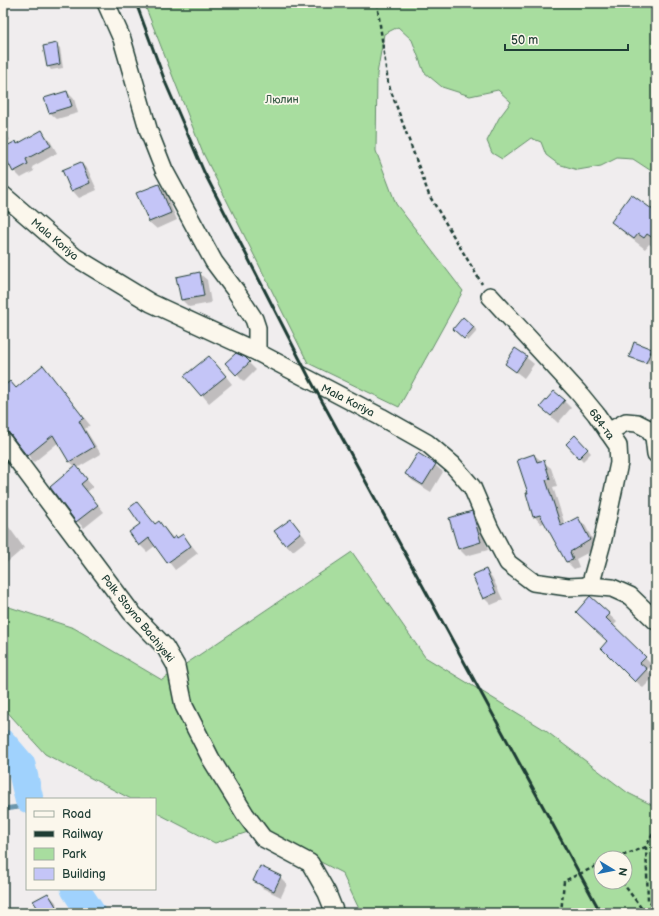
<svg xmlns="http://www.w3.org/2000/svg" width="659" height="916" font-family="'Balsamiq Sans',sans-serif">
<rect width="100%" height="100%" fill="#f0edee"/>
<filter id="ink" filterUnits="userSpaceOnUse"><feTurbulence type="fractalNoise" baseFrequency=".025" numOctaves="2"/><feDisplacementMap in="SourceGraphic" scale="8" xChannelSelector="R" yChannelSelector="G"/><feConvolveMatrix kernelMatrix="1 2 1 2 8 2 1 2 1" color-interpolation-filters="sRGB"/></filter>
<g filter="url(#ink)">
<g fill="#a8dd9f" stroke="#648d6a" fill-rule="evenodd">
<polygon points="144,3 656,3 656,174 633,159 617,158 601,166 578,170 558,164 546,155 541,142 531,138 502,159 492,153 487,141 499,118 511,102 498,90 470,96 442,87 424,72 412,40 398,27 384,34 377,74 376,151 396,204 463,291 399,407 308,363 202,151"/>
<path d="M352,552L425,657L542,728L628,793L656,807V913H361L342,873L257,829L215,843L155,812V799H131L45,754L3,707V605L74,628L162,680ZM601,858H625V882H601Z"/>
</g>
<g fill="#0003">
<polygon points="56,44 60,48 63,68 51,70 48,66"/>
<polygon points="67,92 74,99 78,113 57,119 49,112"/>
<polygon points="3,126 10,140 3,143"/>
<polygon points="42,132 49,139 57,153 32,167 34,171 21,178 14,171 3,149 16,142 18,145"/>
<polygon points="81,163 88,170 97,190 79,198 72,190"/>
<polygon points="158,185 165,192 177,220 157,229 149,222"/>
<polygon points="656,213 655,248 649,244 645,249 623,232 612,222"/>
<polygon points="199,273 207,280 211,303 189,307 182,300"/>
<polygon points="474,327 477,331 468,341 457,332"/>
<polygon points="516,349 534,364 524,378 506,364"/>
<polygon points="651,350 655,353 651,364 633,357 633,359 630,357"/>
<polygon points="244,358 256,370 244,382 226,363"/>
<polygon points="216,364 232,384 209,403 186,376"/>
<polygon points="43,367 90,425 85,429 101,454 77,468 93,487 87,492 104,512 84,528 77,521 76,467 70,462 59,442 34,462 13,438 3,441 3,388 10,382 16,388"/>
<polygon points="564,401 571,408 558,423 541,407"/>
<polygon points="656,405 656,418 652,414"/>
<polygon points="575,436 591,453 583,461 567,444"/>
<polygon points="534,455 551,468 557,486 553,487 565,525 577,518 585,525 597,548 576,559 579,567 574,569 567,562 546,522 541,524 534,516 519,460"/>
<polygon points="435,465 443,472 431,492 413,481 406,474"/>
<polygon points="137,503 156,525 159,522 174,539 177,539 183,535 198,553 175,570 156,545 147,552 140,545 141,524"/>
<polygon points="471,512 478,520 488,550 466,556 459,549 450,519"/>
<polygon points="3,519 24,548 3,566"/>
<polygon points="291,520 307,540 293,551 285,544"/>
<polygon points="485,570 492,577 503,600 491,605 484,598"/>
<polygon points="590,597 617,622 613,626 652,665 647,670 654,677 643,688 602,648 608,641"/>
<polygon points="280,877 287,884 281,897 262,888 255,880"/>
<polygon points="48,894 55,901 62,913 27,913 38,906"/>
</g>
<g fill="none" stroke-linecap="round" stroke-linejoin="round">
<polyline stroke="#6c96ad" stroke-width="5" points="3,809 27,806"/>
<g stroke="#a0d2fd" stroke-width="29">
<polyline points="3,744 21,765 29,799"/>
<polyline points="75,889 91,913"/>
</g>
</g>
<g fill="#c4c5f7" stroke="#1f3d34">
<polygon points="57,43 60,64 47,67 43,46"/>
<polygon points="67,91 72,106 49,113 44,98"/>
<polygon points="42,130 51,146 26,159 28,164 13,172 3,153 3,148 16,141 17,144"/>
<polygon points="81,162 90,183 71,191 62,170"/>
<polygon points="159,184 171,213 149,222 136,193"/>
<polygon points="631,194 656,212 656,240 647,234 644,238 638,234 634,239 611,222"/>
<polygon points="200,272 204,296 181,300 176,277"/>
<polygon points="463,317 474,327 464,339 453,329"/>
<polygon points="634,342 652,349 646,363 629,357"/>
<polygon points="515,348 527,356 516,372 505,364"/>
<polygon points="236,353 245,357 250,362 236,375 225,363"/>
<polygon points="209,356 226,376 201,396 184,376"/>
<polygon points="43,365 84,418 79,421 94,447 69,462 53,435 27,456 3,425 3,387 10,381 16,388"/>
<polygon points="554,391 565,400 551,416 540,407"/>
<polygon points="575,435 588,449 579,458 566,444"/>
<polygon points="418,453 436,464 423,485 405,474"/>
<polygon points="534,454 537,462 544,460 550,479 546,480 561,526 578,517 590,540 570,552 573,560 566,562 540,515 533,517 526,493 528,493 517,460"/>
<polygon points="76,465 87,479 81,484 98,505 76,522 50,487"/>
<polygon points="137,502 155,524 159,521 172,539 176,536 177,538 183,534 191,546 167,563 149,538 139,546 129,532 140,524 129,508"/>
<polygon points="472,511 481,542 458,549 449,518"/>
<polygon points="291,519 301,532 285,545 274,531"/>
<polygon points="486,569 496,593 483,599 472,575"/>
<polygon points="590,596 610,614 606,618 646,657 640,663 647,669 635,682 601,648 607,641 576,612"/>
<polygon points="260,866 281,876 274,891 253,881"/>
<polygon points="48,893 60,913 41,913 33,901"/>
</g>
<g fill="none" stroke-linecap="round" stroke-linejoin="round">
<defs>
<g id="street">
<polyline points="106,3 122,39 149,132 164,170 214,262 235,290 254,319 257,328 257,352"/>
<polyline points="3,195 75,257 151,303 257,352 381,417 427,443 453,465 472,487 490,529 508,563 533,582 568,587 590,586 612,588 630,596 656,621"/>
<polyline points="490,296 578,392 596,414 618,446 619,463 603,539 590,586"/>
<polyline points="608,432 626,422 637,423 647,428 654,437 656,454"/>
<polyline points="3,441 131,612 165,647 176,666 184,706 211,759 245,814 263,838 310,863 327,893 335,913"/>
</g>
</defs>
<use href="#street" stroke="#1f3d34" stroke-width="20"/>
<g stroke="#1f3d34" stroke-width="2.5" stroke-dasharray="4 3" stroke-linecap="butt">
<polyline points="377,3 388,83 429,195 482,284"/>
<polyline points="656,828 646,847 648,900 656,907"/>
<polyline points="616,858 646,847"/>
<polyline points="622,882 645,913"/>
<polyline points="561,913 564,881 601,864"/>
</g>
<use href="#street" stroke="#fbf7ec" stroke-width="17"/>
<polyline stroke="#1f3d34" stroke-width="3" points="136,3 166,84 204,172 311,381 601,913"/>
</g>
</g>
<g text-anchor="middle" stroke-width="3.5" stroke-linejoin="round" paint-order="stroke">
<g font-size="11" fill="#3a5d49" stroke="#fbf7ec">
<text x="282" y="103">Люлин</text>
</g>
<g font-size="11" fill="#1f3d34" stroke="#fbf7ec">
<text transform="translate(55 239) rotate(40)" y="4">Mala Koriya</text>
<text transform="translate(348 400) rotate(27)" y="4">Mala Koriya</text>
<text transform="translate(602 424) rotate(54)" y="4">684-та</text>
<text transform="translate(138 618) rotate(51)" y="4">Polk. Stoyno Bachiyski</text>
</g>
</g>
<rect width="659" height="916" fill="none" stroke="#fbf7ec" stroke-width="16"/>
<rect x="8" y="8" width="643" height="900" fill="none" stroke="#1f3d34" stroke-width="1.5" filter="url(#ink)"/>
<rect x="26" y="798" width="130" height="92" fill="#fbf7ec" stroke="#a3ada2"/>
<rect x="34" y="811" width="20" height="6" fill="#fbf7ec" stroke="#a3ada2"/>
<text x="62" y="818" font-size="12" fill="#1f3d34">Road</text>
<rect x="34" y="831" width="20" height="6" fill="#1f3d34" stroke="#a3ada2"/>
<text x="62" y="838" font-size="12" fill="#1f3d34">Railway</text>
<rect x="34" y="848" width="20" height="12" fill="#a8dd9f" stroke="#a3ada2"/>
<text x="62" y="858" font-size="12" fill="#1f3d34">Park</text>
<rect x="34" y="868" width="20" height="12" fill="#c4c5f7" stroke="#a3ada2"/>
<text x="62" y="878" font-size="12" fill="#1f3d34">Building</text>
<g transform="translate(613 870) rotate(100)"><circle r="19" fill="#fbf7ec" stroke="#a3ada2"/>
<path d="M0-3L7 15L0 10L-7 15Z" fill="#1f6fb2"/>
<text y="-6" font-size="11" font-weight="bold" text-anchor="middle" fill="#1f3d34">N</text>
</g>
<path d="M505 44v6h123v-6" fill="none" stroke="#1f3d34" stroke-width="2"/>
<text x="511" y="44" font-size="12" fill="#1f3d34" stroke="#fbf7ec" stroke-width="3" paint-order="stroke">50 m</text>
</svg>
